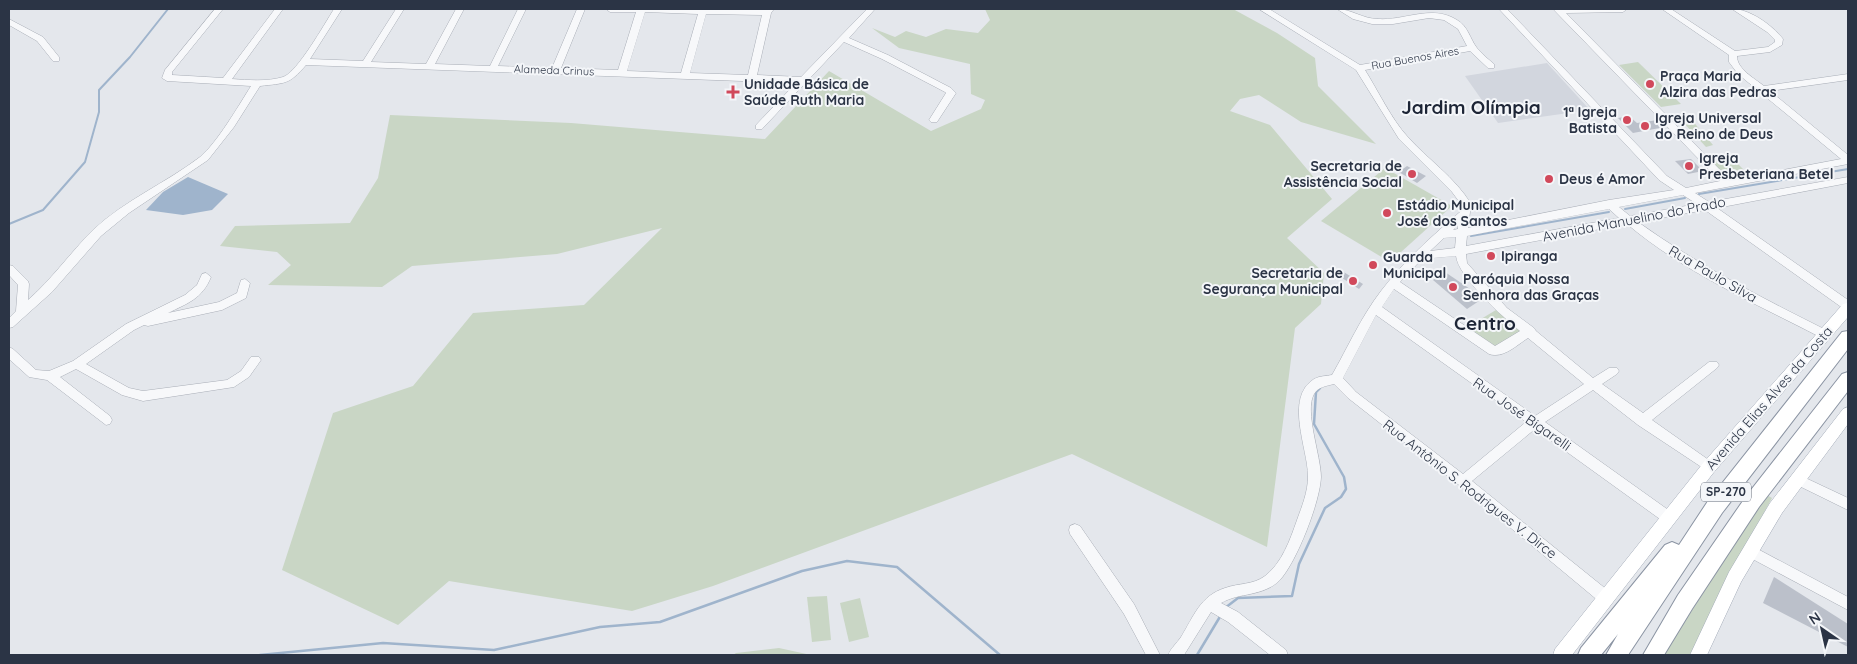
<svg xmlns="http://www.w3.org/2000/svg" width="1857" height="664" font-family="Quicksand,sans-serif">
<rect width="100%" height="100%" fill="#e4e7ec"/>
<polygon fill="#d2d6de" points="1547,63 1590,110 1498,123 1465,76"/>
<g fill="#c9d6c5">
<polygon points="985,9 1233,9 1277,33 1315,58 1318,86 1376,144 1301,122 1259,95 1240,99 1230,111 1270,125 1332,199 1287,238 1324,273 1321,304 1295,328 1267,547 1072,454 713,586 632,611 449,581 398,625 282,570 333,413 413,386 473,313 584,305 662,228 557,254 412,266 382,287 268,285 291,265 277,252 220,246 235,226 350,223 378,178 390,115 571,123 765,139 829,71 931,131 981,109 985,100 971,94 970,64 899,48 872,28 895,37 906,31 926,37 946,29 978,33 990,20"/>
<polygon points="1638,62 1681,104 1661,107 1619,65"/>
<polygon points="1691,119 1713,145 1706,147 1681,120"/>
<polygon points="1732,158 1748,174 1728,178 1710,161"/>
<polygon points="1385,168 1452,206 1390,262 1321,221"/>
<polygon points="1496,310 1523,332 1495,349 1466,328"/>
<polygon points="1765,494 1772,498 1719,595 1691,655 1664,655"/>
<polygon points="827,596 831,640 812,642 807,597"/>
<polygon points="860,598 869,637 849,642 840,603"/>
<polygon points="779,648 811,655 733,655 736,653"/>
</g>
<polygon fill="#9fb4cc" points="188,177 228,194 212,210 183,215 146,210 163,192"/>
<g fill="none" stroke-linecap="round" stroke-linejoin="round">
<g stroke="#9fb4cc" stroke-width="2">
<polyline points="1699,194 1848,169"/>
<polyline points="1625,209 1685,198"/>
<polyline points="9,224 43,210 85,162 99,112 99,90 130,57 168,9"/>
<polyline points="1471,236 1609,212"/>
</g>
<g stroke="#9fb4cc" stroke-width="2.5">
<polyline points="1225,608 1238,598 1292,596 1299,564 1325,508 1341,497 1346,489 1344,477 1314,424 1316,392 1320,388"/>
<polyline points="260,655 383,643 494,650 600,627 660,622 802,571 847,561 897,567 1000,655"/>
<polyline points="1197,655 1221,615"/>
</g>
</g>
<g fill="#bbc0ca">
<polygon points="1629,116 1637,123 1658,120 1665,127 1633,133 1618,118"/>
<polygon points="1691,159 1703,171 1688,174 1675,161"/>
<polygon points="1407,166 1426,176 1417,183 1399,172"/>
<polygon points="1342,271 1363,284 1359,289 1339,276"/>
<polygon points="1445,272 1476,293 1482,299 1467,309 1433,280"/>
<polygon points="1774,577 1848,624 1848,647 1763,603"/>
</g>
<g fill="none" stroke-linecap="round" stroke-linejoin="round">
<defs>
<g id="minor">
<path d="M215,9H223L172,72V75L223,78L275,9H283L232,79C248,80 267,82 283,77C297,73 325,23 334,9H342L310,59L363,61L396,9H404L371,62L426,64L456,9H464L435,64L490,66L518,9H526L498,66L552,68L577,9H585L561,68L618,70L636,12H610L606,9L765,10L774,9L771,13L757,75L801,77L867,9H875L849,38L888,55L951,88L956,93L937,122H931L929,120L946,93L945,92L882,59L844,42L762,129H756V125L796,83L306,65C289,85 285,83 260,86L234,127L208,160L129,213L101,236L52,292L13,327L9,328V318L16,311L18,285L9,275V265L13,266L28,281L29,284L28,300C52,279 70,253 93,230C125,200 166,183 200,157C217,143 239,105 251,86L167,81L162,78L165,70ZM645,12L698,14L681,73L627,71ZM706,14L762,15L748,75L690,73Z"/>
<path d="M1259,9H1269L1360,65L1467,46L1458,29L1444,20L1429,18L1393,24H1372L1353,19L1337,9C1351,9 1363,19 1378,19C1404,21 1432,4 1457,20C1468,26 1470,39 1477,48C1482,54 1488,59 1494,64V68H1488L1470,51L1365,70C1377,89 1392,120 1407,136C1427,159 1455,177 1471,204L1468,228L1609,200L1674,190L1659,180L1499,9H1507L1667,176L1686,188L1720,181L1553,9H1627L1623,12L1566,13L1730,180L1841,159L1738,74L1729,62V55L1662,9H1671L1735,51L1768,47L1775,42V40L1767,32L1732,9C1750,9 1772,25 1783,39L1782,45L1770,52L1737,56C1737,69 1754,78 1764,86L1848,74V80L1770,91L1848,155V164L1695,193L1709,202L1848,177V183L1717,208L1848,300V310L1844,309L1705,210L1638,222C1698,265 1762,298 1828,331L1830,334L1828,337H1820C1754,303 1684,272 1627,224L1466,254L1467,263L1507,308L1534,328L1536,331L1593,378L1609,368H1617L1619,371L1617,374L1602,384L1643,413L1709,362H1717L1719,365L1717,368L1652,420L1713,463L1715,467L1713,471L1709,472L1638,425L1593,390L1545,422L1674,514L1675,518L1674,522L1669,524L1664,522L1535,429L1472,481L1611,593L1613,598L1611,603L1606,604L1601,603L1459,485L1348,398L1334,384C1326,386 1318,387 1314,394C1304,411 1321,456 1321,477C1320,502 1297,561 1280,580C1263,597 1240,592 1221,603L1238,612L1286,650L1288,655H1270L1228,622L1211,612L1184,655H1168C1171,648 1177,643 1181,637C1194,616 1200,596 1225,588C1239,583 1253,585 1265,576C1282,563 1290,540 1297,520C1302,506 1308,492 1308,476C1308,449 1284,398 1314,379C1319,376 1327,376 1332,375C1348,347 1361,317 1381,291C1404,261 1432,236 1460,212L1461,204L1452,192L1399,139L1356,70ZM1683,195L1697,204L1630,216L1619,207ZM1609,209L1619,218L1466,246L1467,236ZM1458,225V229L1453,230ZM1456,237L1455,248L1430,251L1444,238ZM1456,256C1458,277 1503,317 1520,331L1495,346L1400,282L1422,259ZM1394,289L1489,354C1503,359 1517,345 1528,338L1584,384L1535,416L1382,307ZM1376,315L1526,422L1463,474L1356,392L1343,378Z"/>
<polygon points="9,19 43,37 59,57 59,61 53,61 37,41 9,25"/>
<path d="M206,273L211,277C202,299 188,303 168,313L219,302L237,293L241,280L245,279L250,283L246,298L222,310L148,326L144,325L134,330L86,364L129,388L143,391L227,380L241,371L251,357H259L261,360L249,377L234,387L143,401L122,395L76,369L60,377L110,416L112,420L110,424L106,425L47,380L29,377L9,359V347L13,349L36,370L49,371L73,361L126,324L185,295L197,285L202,274Z"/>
<polygon points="1797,474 1848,498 1848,510 1793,483 1791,479 1793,475"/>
<polygon points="1075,524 1080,526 1134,604 1160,655 1146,655 1124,614 1070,534 1069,530 1070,526"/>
<polygon points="1750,545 1848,597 1848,610 1745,555 1743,551 1745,547"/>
</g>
<g id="major">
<polygon points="1848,303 1848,317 1714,472 1572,655 1553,655 1555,649 1704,462 1843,304"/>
<polygon points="1848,407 1848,424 1782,513 1741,582 1707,655 1690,655 1729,572 1770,503 1843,409"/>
</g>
<g id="highway">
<polygon points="1848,331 1848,349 1722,513 1628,655 1606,655 1618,634 1601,655 1578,655 1581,648 1665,545 1672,542 1679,545 1708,501 1842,332"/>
<polygon points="1848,372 1848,391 1759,507 1692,609 1664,655 1643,655 1678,595 1747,495 1842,374"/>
</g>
</defs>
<use href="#minor" stroke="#a9aeb7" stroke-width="1"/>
<use href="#major" stroke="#a3abb8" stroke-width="1"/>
<use href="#highway" stroke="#8b94a3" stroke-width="2"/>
<use href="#minor" fill="#f7f8fa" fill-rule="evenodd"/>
<use href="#major" fill="#fff" fill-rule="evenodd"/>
<use href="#highway" fill="#fff" fill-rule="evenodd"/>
</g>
<g fill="#d1495b" stroke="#f4f6f9" stroke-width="2">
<circle cx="1650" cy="84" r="5"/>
<path d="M730.5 84.5h5v5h5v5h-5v5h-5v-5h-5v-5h5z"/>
<circle cx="1627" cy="120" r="5"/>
<circle cx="1645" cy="126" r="5"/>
<circle cx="1689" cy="166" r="5"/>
<circle cx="1412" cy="174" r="5"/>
<circle cx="1549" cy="179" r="5"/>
<circle cx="1387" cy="213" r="5"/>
<circle cx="1491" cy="256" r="5"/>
<circle cx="1373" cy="265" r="5"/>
<circle cx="1353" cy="281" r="5"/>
<circle cx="1453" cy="287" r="5"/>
</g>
<g text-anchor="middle" stroke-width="4" stroke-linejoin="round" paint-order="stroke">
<g font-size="11" fill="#2b3445" stroke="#f4f6f9">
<text transform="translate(1415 58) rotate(-10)" y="4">Rua Buenos Aires</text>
<text transform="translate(554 70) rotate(2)" y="4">Alameda Crinus</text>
</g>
<rect fill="#f4f6f9" stroke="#676e7b" stroke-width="1" x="1701" y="482.5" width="50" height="19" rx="4"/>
<g font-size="12" font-weight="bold" fill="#2b3445">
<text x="1726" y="496">SP-270</text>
</g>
<g font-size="14" font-weight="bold" fill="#2b3445" stroke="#f4f6f9" text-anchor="start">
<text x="1660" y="81">Praça Maria<tspan x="1660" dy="16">Alzira das Pedras</tspan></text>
<text x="744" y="89">Unidade Básica de<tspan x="744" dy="16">Saúde Ruth Maria</tspan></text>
<text x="1617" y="117" text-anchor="end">1ª Igreja<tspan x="1617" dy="16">Batista</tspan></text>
<text x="1655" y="123">Igreja Universal<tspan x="1655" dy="16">do Reino de Deus</tspan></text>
<text x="1699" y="163">Igreja<tspan x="1699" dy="16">Presbeteriana Betel</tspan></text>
<text x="1402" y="171" text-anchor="end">Secretaria de<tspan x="1402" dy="16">Assistência Social</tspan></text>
<text x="1559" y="184">Deus é Amor</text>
<text x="1397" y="210">Estádio Municipal<tspan x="1397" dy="16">José dos Santos</tspan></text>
<text x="1501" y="261">Ipiranga</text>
<text x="1383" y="262">Guarda<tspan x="1383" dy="16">Municipal</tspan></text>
<text x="1343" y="278" text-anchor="end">Secretaria de<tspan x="1343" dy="16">Segurança Municipal</tspan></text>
<text x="1463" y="284">Paróquia Nossa<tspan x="1463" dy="16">Senhora das Graças</tspan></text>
</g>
<g font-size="14" fill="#2b3445" stroke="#f4f6f9">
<text transform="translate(1634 219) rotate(-11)" y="5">Avenida Manuelino do Prado</text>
<text transform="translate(1713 274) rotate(30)" y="5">Rua Paulo Silva</text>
<text transform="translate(1769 398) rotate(-49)" y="5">Avenida Elias Alves da Costa</text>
<text transform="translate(1522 414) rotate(35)" y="5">Rua José Bigarelli</text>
<text transform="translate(1470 489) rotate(38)" y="5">Rua Antônio S. Rodrigues V. Dirce</text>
</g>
<g font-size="19" font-weight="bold" fill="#1d2536" stroke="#f4f6f9">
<text x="1471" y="114">Jardim Olímpia</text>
<text x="1485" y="330">Centro</text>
</g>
</g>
<rect width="1857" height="664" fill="none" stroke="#2b3445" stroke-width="20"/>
<g transform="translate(1822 629) rotate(326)" stroke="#f4f6f9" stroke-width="4" paint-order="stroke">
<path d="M0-4L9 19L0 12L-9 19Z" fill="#2b3445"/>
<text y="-8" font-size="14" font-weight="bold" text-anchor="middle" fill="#2b3445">N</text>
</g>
</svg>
